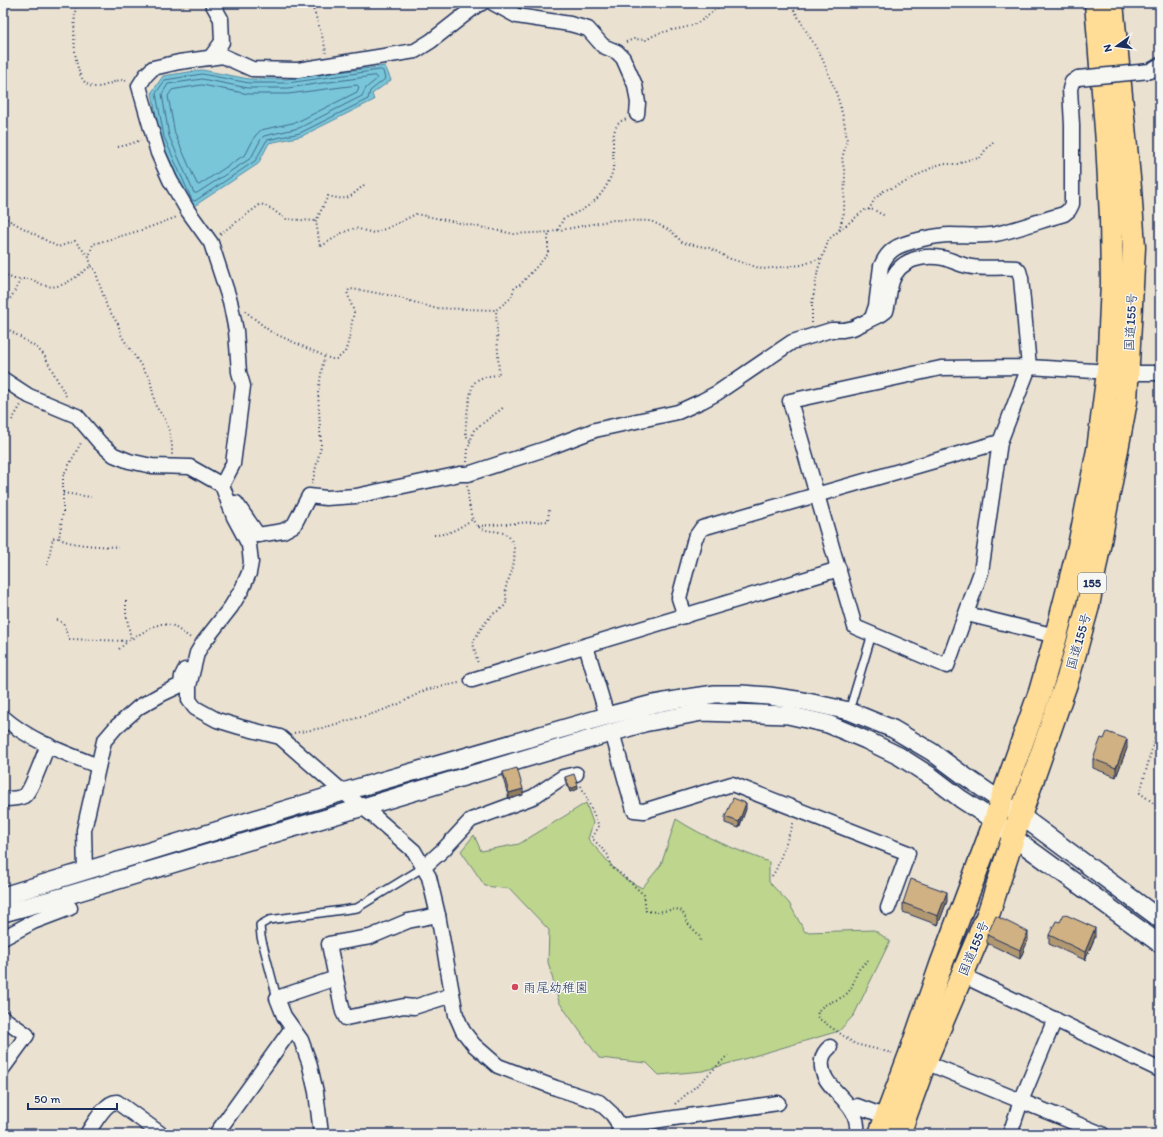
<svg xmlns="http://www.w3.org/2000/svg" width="1163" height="1137" font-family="Itim,'Klee One',sans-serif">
<rect width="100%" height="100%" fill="#eae1d1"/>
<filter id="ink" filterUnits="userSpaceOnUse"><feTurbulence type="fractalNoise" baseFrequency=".025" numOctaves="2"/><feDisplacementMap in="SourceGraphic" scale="8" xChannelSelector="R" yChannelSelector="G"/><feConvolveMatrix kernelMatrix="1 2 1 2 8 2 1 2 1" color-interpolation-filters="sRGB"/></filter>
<g filter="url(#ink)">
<path fill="#bdd58c" stroke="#6c8275" d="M586,803L593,823L588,839L622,877L642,888L661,865L676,819C705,838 737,850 769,862V882L789,903L805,932L874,930L890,941L854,1015L839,1031L703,1071L659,1075L647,1063L599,1058L559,1002L548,962L549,930L510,889L485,886L461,851L474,835L481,851L519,844Z"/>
<polygon fill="#79c6d8" stroke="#538aa7" points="385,66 391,80 372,94 374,100 302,136 269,143 258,164 191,208 160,139 152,92 163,76 202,70 249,79 287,79"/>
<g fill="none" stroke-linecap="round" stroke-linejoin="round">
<g stroke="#416b8f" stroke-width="1">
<polygon points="381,70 383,71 385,79 370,91 368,99 300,133 267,140 255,161 195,201 192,200 164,137 156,93 165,80 202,74 249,83 287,83"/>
<polygon points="375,76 377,79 366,88 362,96 299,128 264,136 261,139 251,158 197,193 194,193 169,136 162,94 168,84 202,79 248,88 287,88"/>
<polygon points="202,85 249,94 288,94 357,85 359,87 357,92 297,122 261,130 255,136 246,154 199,185 197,184 175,134 168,96 172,90"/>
</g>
<defs>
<g id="service">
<polyline points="849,711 872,634"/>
<polyline points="277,998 261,937 260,925 269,920 357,908 424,867"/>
</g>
<g id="minor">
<polyline points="493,3 517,16 570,24 588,29 603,46 617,52 623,58 635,85 638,103 637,114"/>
<polyline points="210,58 222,42 221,19 212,3"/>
<polyline points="1150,71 1160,65"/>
<path d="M872,318L876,306L881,266C884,259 888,253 894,249C903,242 938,235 950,235C966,235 981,237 996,234C1019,229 1042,220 1064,214L1069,210L1072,204V125L1070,89L1072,82L1078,78"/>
<polyline points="3,379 29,396 77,416 100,443 114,455 129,461 152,466 190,467 222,485 234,517 249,545 251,562 249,573 242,589 231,607 203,643 197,653 189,686 189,700 195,708 217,720 240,727 280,737 343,792 375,817 414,851 429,877 438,915 456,1015 463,1031 474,1045 498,1066 556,1088 599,1102 612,1114 617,1121 621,1134"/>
<polyline points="222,485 233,464 243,386 239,372 236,331 230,301 211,243 188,211 170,180 158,153 139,86 146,75 153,68 179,62 223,56 252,69 298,70 415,51 431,41 477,5 482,3"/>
<path d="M229,504L236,503L258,535L283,531L294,525L309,496L326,498L356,496L460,474H468L548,448L595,430L678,412L702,401L717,393L792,342L831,330H843L853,328L882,314L886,311C889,301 889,290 892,281C899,259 924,254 943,258C951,260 959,264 967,266C983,270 999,266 1016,268L1019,271L1021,278L1029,367L1000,442L981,572L947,666L855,627L790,401L941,368L1029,367L1127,373H1160"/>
<polyline points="967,614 1056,636"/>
<polyline points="685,616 679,598 695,538 702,528 1000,442"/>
<polyline points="586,646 607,716"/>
<polyline points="472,680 839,569"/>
<path d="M3,717C30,741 65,753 98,766"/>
<polyline points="612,732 634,810 644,811 732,784 908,853 888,908"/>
<path d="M3,799C10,799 18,799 24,796C31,792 44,754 48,745"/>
<polyline points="424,867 444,849 471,820 533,797 563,777 576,774"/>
<polyline points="85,872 84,830 104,741 116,727 139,707 162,694 181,685 182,676 185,670"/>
<polyline points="438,915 408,921 370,937 329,944 343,1012 346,1018 404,1006 414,1007 452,995"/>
<polyline points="3,938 33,922 70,908"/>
<polyline points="962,975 1160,1070"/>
<polyline points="3,1018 27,1035 3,1068"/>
<path d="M830,1047C825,1051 823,1054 822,1060C819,1082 841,1093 852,1110C856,1116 858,1126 857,1134"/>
<polyline points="925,1062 1102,1134"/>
<polyline points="852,1110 857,1106 887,1117"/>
<polyline points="619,1126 778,1103"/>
<path d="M87,1134C93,1125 106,1101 117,1102L161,1134"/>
<polyline points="216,1134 292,1028"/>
<polyline points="321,1134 316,1092 309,1062 301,1040 284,1016 277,998 336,978"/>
<polyline points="1010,1134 1021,1101 1055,1019"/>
</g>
<g id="tertiary">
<polyline points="3,896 343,792 607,716 653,704 681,699 715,694 741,694 769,696 803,701 849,711 893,729 932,752 963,775 1001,801 1160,919"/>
<polyline points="3,913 65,896 644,723 702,712 788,715 828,724 866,740 899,756 932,777 961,799 995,821 1013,837 1160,944"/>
</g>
<g id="trunk">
<polyline points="880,1134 909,1057 941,965 995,821 1001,801 1040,692 1056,636 1079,546 1098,450 1108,372 1112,283 1111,217 1107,142 1096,3"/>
<polyline points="899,1134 925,1062 989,912 1020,816 1068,678 1088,606 1126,401 1134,247 1130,188 1112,3"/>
</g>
</defs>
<use href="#service" stroke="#1b2f5e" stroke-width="10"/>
<use href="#minor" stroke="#1b2f5e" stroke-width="17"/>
<use href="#tertiary" stroke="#1b2f5e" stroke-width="20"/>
<use href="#trunk" stroke="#1b2f5e" stroke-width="25"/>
<g stroke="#1b2f5e" stroke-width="2" stroke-dasharray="1 3" stroke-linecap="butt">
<path d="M76,3C74,20 69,86 95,87C106,88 117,77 127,81"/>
<path d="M310,3C314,8 326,47 326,53"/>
<polyline points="790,3 822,58 837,95 844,120 847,140 842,159 845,174 844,212 839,231"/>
<polyline points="3,16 12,3"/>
<path d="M626,42L634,39L647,40C659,29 682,31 697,23C708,18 715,7 726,3"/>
<polyline points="118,147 127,145 141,140"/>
<path d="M364,185C349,198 348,201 328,196L316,221L320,247L342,233L355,228L374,233L390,227L416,214L514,234L550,232L614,220L651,221L671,231L683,243L710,248L728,258L762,269L802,265L821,258"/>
<polyline points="869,210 874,200 883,191 904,183 931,168 940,164 958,164 967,160 980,158 986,149 995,140"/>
<polyline points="3,217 58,247 75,241 88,256"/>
<path d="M558,230L563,219C578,212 593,206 603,191C607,186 612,175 613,169C615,156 609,133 619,123C620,121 624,120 627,119"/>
<polyline points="220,234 261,204 272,209 285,219 316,221"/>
<polyline points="91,266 95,270 107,307 118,324 122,337 150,379 156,407 164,417 169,430 172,445 172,455"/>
<polyline points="3,274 14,279 21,279"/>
<path d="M3,308L12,296L21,279C36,278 35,283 47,286C63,290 79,274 91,266L89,257L93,244L142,230L177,217"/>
<polyline points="245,311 271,332 331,359 337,359 345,352 348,343 354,312 347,292 350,289 366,291 393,296 434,308 496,310"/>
<polyline points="812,323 812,304 818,269 829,239 866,209 874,210 885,216"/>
<polyline points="3,326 37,348 44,355 67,398"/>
<polyline points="12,420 21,405"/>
<path d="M470,440C469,439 467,437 466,435C464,429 470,391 473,385C478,376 490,376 499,375L496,310L511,298L515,286H519L548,254V237L550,232"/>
<polyline points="467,462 468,449 474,430 504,407"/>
<polyline points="312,484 321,446 318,392 324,357"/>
<path d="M467,486C469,497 469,513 474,522C481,532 490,530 499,532C519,535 516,562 510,576C509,580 506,583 506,587C505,592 507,598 506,603C504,609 496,611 492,615C486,621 476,635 473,643L478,664"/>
<polyline points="63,493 91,497"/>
<polyline points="478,526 548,521 549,510"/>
<path d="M434,535C450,535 460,527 473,519"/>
<path d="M59,538C71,546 102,546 118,547"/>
<polyline points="47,565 53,538 59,538 63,512 63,476 82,441"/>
<polyline points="126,601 126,613 131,639"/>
<polyline points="57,620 63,623 69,639 128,641 152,627 161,624 172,625 192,639"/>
<polyline points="119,649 127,642"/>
<polyline points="1160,719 1140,793 1160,808"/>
<polyline points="294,733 322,728 375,713 399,704 425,690 459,683"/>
<polyline points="581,786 599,826 592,838 608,855 611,867 621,874 644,895 646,911 658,912 676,909 682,911 689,925 699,935 701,943"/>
<polyline points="772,876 776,870 794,821"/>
<path d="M868,960C865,964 857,969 856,975C853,983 852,990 844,996C835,1002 814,1005 818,1018L855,1044L892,1053"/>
<polyline points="675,1104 701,1082 728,1055"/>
</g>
<use href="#service" stroke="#f6f6f2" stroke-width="7"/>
<use href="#minor" stroke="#f6f6f2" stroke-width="14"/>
<use href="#tertiary" stroke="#f6f6f2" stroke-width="17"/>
<use href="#trunk" stroke="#ffdd96" stroke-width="22"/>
<defs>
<polyline id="minor-bridge" points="1078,78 1150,71"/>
</defs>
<use href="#minor-bridge" stroke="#1b2f5e" stroke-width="17" stroke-linecap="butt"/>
<use href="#minor-bridge" stroke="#f6f6f2" stroke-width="14"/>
</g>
<g fill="#b29871" stroke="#1b2f5e">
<polygon points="1127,748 1116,777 1093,768 1093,759"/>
<polygon points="503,772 523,795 509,799 503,778"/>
<polygon points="565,777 578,789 570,792 565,780"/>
<polygon points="746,809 739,828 725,823 725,817"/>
<polygon points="947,901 938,925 903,912 903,903"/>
<polygon points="987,935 1028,940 1020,959 987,943"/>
<polygon points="1049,935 1095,937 1085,960 1049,944"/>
</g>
<g fill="#917c5c" stroke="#1b2f5e">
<polygon points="1127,739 1127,748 1116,777 1116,768"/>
<polygon points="578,786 578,789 570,792 570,789"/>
<polygon points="523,789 523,795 509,799 509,793"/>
<polygon points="746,803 746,809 739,828 739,822"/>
<polygon points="947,892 947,901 938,925 938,916"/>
<polygon points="1095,928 1095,937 1085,960 1085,952"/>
<polygon points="1028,932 1028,940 1020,959 1020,950"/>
</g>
<g fill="#cfb183" stroke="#1b2f5e">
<polygon points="1107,732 1127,739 1116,768 1093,759 1101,738 1104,739"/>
<polygon points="517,768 523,789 509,793 503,772"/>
<polygon points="574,774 578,786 570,789 565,777"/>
<polygon points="733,798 746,803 739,822 725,817"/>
<polygon points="911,879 947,892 938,916 903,903"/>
<polygon points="1064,914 1095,928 1085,952 1049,935 1056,921 1060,922"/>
<polygon points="996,916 1028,932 1020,950 987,935"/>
</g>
</g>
<circle fill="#d1495b" stroke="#f6f6f2" stroke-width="1.5" cx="515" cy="987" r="4"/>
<g text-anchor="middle" stroke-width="3" stroke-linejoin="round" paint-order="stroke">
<rect fill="#f6f6f2" stroke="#5d6b8a" stroke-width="1" x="1078" y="573" width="28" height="20" rx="3"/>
<g font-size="12" font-weight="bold" fill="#1b2f5e">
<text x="1092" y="587">155</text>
</g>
<g font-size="13" fill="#1b2f5e" stroke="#f6f6f2">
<text transform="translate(1130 322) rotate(-87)" y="5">国道155号</text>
<text transform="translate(1078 641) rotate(-74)" y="5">国道155号</text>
<text transform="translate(973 948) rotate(-67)" y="5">国道155号</text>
</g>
<g font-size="13" fill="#1b2f5e" stroke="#f6f6f2" text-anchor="start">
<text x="523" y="992">雨尾幼稚園</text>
</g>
</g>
<rect width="1163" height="1137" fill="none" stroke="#f6f6f2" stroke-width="16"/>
<rect x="8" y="8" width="1147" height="1121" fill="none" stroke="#1b2f5e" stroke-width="1.5" filter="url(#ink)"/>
<g transform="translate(1117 46) rotate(256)" stroke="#f6f6f2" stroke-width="3" paint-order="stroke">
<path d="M0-3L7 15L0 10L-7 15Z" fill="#1b2f5e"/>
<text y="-6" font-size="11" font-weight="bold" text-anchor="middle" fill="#1b2f5e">N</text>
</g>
<path d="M28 1103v6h89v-6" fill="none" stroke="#1b2f5e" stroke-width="2"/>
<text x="34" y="1103" font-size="12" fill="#1b2f5e" stroke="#f6f6f2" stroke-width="3" paint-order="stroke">50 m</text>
</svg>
